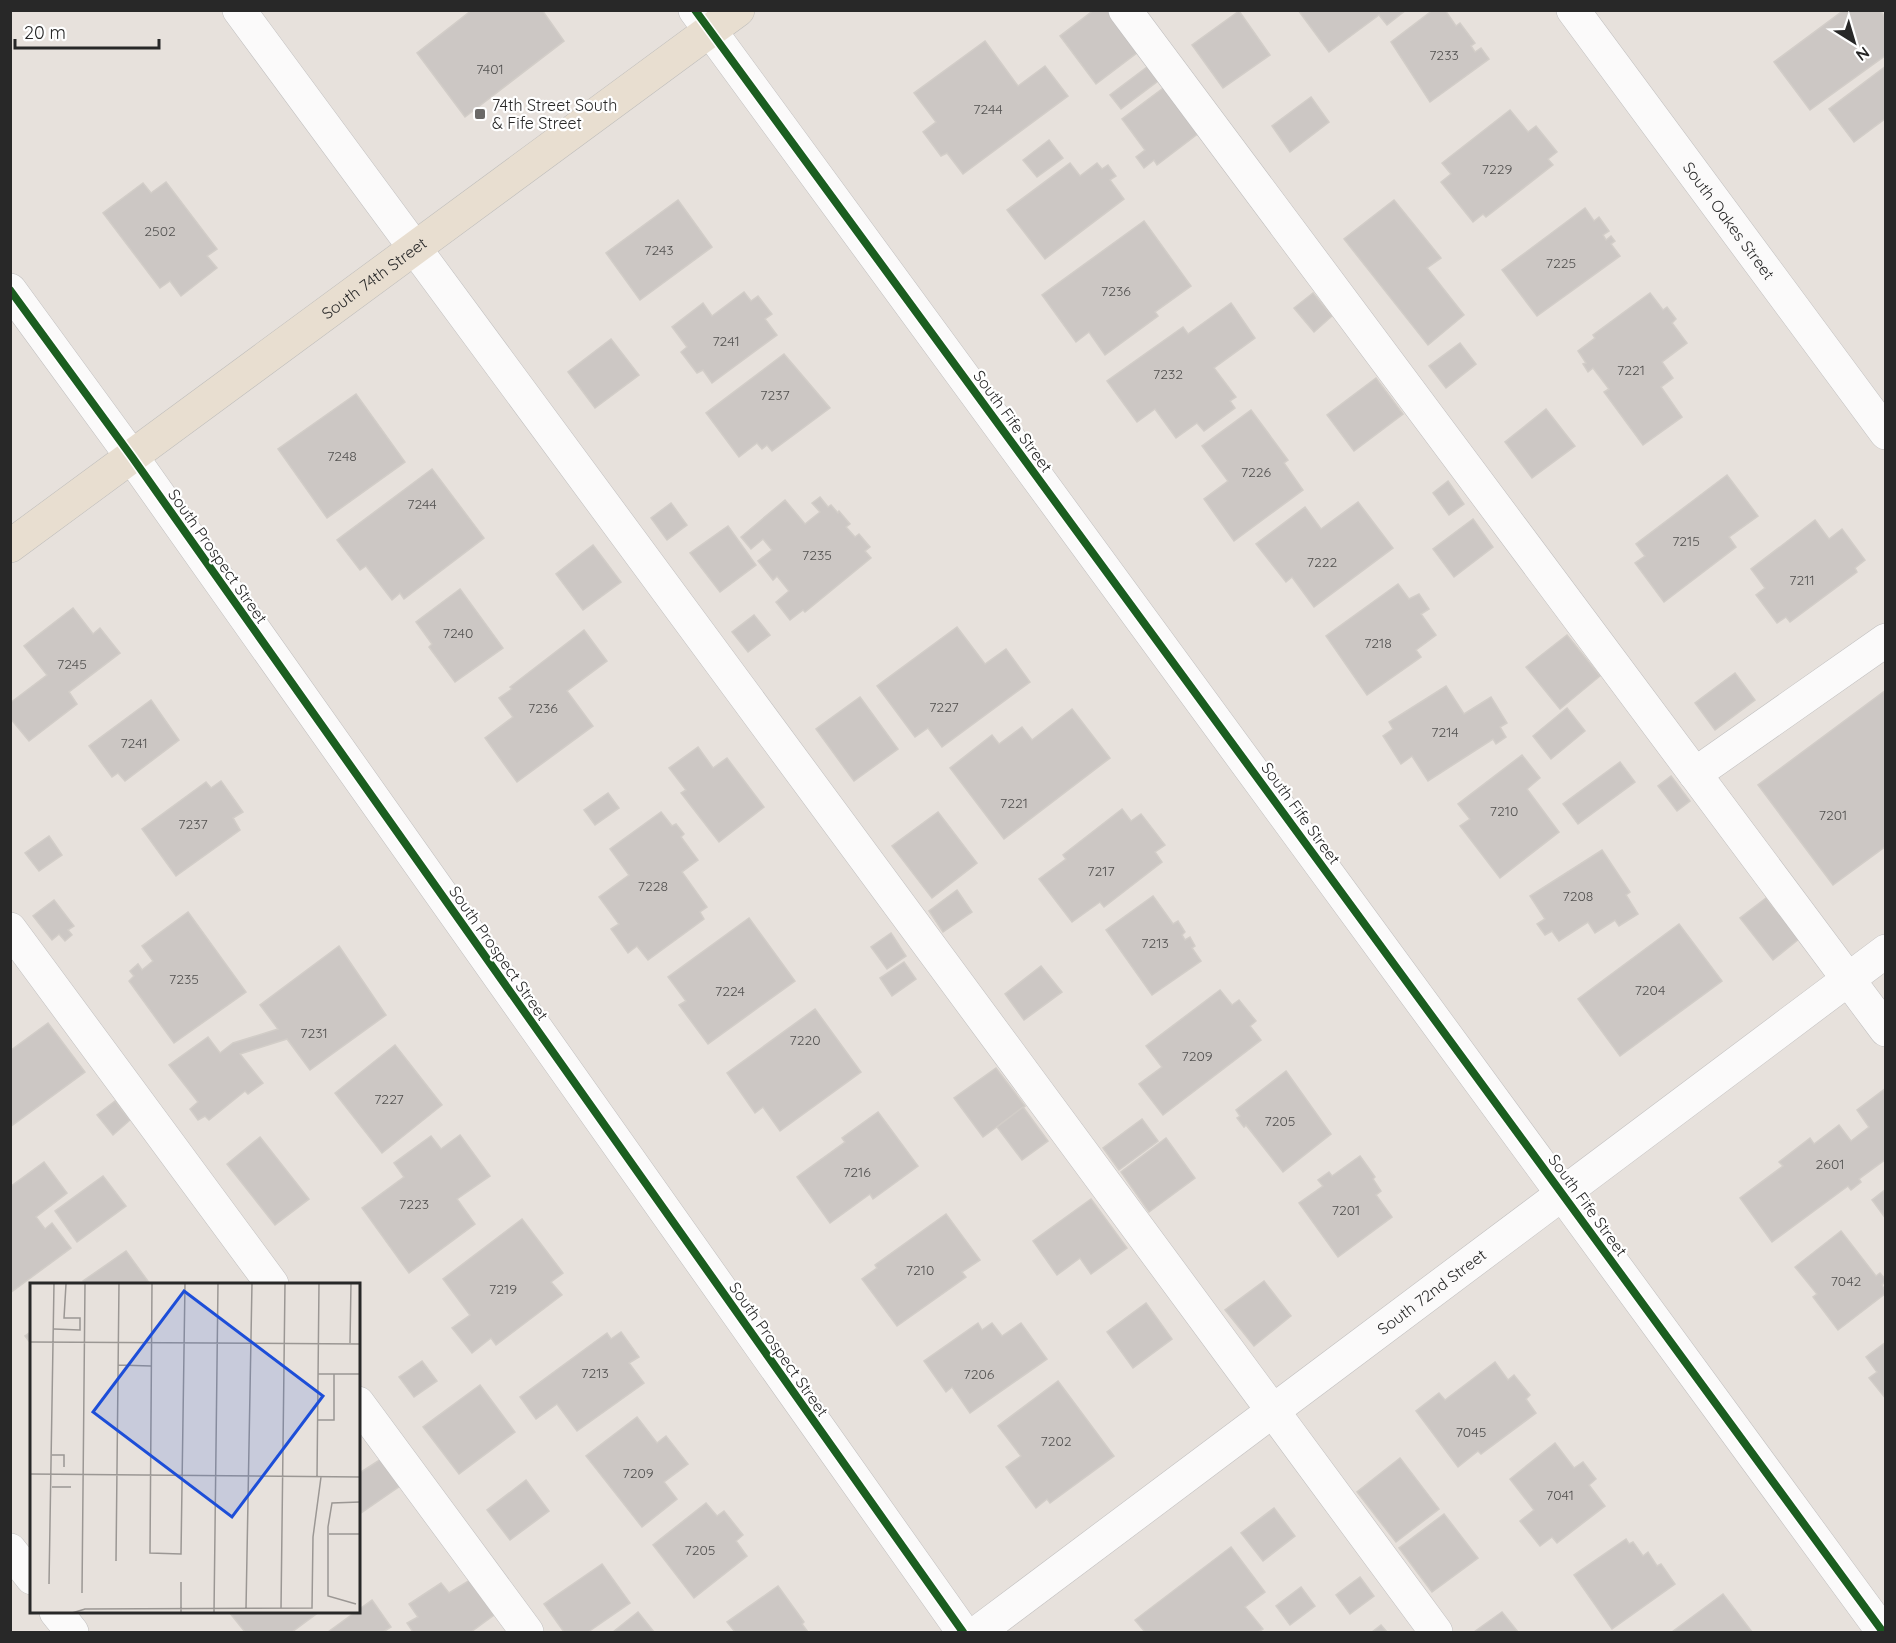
<svg xmlns="http://www.w3.org/2000/svg" width="1896" height="1643" font-family="Quicksand,sans-serif">
<rect width="100%" height="100%" fill="#e7e1dc"/>
<g fill="#ccc7c4" stroke="#d2cdc8" stroke-width="1.5">
<polygon points="472,10 542,10 564,41 465,117 417,53"/>
<polygon points="1094,10 1113,10 1142,49 1096,84 1060,36"/>
<polygon points="1298,10 1406,10 1387,25 1379,15 1329,52"/>
<polygon points="1433,10 1445,10 1456,26 1460,23 1475,43 1471,46 1475,52 1481,48 1489,59 1430,102 1391,42"/>
<polygon points="1844,10 1880,10 1886,19 1886,55 1810,110 1774,62"/>
<polygon points="1239,11 1270,55 1223,88 1192,45"/>
<polygon points="985,41 1018,86 1045,66 1068,96 963,174 947,153 941,156 923,132 936,122 914,93"/>
<polygon points="1886,66 1886,118 1854,142 1829,109"/>
<polygon points="1147,67 1158,81 1121,109 1110,95"/>
<polygon points="1166,86 1200,132 1157,165 1154,160 1144,168 1136,157 1145,150 1122,119"/>
<polygon points="1311,97 1329,122 1290,152 1272,126"/>
<polygon points="1510,110 1528,132 1536,126 1557,152 1548,159 1553,165 1486,217 1483,214 1473,222 1441,182 1451,174 1442,163"/>
<polygon points="1049,140 1063,158 1037,177 1023,160"/>
<polygon points="1070,163 1080,176 1097,163 1102,169 1108,165 1116,176 1110,180 1124,199 1045,259 1007,210"/>
<polygon points="166,182 217,249 207,256 217,268 181,296 170,281 160,288 103,213 143,183 151,193"/>
<polygon points="678,200 712,247 640,300 606,253"/>
<polygon points="1394,200 1441,258 1427,268 1464,315 1428,345 1344,239"/>
<polygon points="1585,208 1594,221 1599,217 1609,231 1603,235 1606,240 1611,236 1615,241 1611,244 1620,256 1537,316 1502,270"/>
<polygon points="1144,221 1191,286 1155,312 1158,316 1105,355 1089,332 1076,342 1042,295"/>
<polygon points="744,292 751,301 758,296 772,314 765,319 777,335 712,383 703,370 697,373 681,352 687,347 672,327 703,303 712,316"/>
<polygon points="1313,293 1332,316 1314,332 1294,308"/>
<polygon points="1650,293 1663,310 1667,307 1676,319 1672,323 1687,343 1662,362 1673,378 1661,387 1682,417 1643,445 1604,392 1609,389 1593,368 1588,372 1583,364 1586,363 1578,351 1595,338 1593,335"/>
<polygon points="1231,303 1255,338 1214,368 1236,397 1230,401 1235,408 1204,431 1197,423 1176,438 1155,409 1137,422 1107,381 1183,327 1188,334"/>
<polygon points="611,339 639,375 595,408 568,372"/>
<polygon points="1460,343 1476,364 1446,388 1429,366"/>
<polygon points="784,354 830,408 772,451 767,445 762,449 757,443 739,457 706,413"/>
<polygon points="1376,378 1403,414 1354,451 1327,415"/>
<polygon points="356,394 405,462 327,518 278,449"/>
<polygon points="1546,409 1575,446 1532,478 1505,442"/>
<polygon points="1251,410 1288,460 1284,463 1303,490 1234,541 1204,499 1228,481 1202,446"/>
<polygon points="432,469 484,538 404,599 400,593 392,600 366,566 360,570 337,540"/>
<polygon points="1727,475 1758,516 1729,537 1736,547 1664,602 1635,563 1645,556 1636,544"/>
<polygon points="1448,481 1464,504 1449,515 1433,493"/>
<polygon points="820,497 828,507 831,505 838,513 839,511 850,524 846,527 855,537 859,534 870,547 865,551 871,558 805,612 803,610 790,620 776,602 789,591 777,576 773,580 758,561 772,550 763,539 751,549 741,537 785,500 805,524 820,512 812,503"/>
<polygon points="1358,502 1393,548 1314,607 1292,577 1286,582 1256,544 1305,507 1321,529"/>
<polygon points="671,503 687,525 667,540 651,518"/>
<polygon points="1473,519 1493,547 1454,577 1433,549"/>
<polygon points="1815,520 1829,539 1842,529 1865,560 1855,568 1857,572 1790,622 1786,617 1777,623 1756,595 1765,588 1751,569"/>
<polygon points="728,526 756,565 720,592 690,553"/>
<polygon points="593,545 621,582 583,610 556,574"/>
<polygon points="1398,584 1409,599 1419,594 1429,609 1421,614 1436,635 1416,650 1421,657 1367,695 1326,636"/>
<polygon points="460,589 503,648 455,682 429,647 432,644 416,622"/>
<polygon points="73,608 93,634 100,628 120,653 69,692 77,704 29,741 10,718 10,703 47,675 24,646"/>
<polygon points="754,615 770,635 748,652 732,632"/>
<polygon points="957,627 985,664 1006,649 1030,682 942,747 928,728 915,737 877,686"/>
<polygon points="584,630 607,661 567,691 593,726 517,782 485,738 513,717 499,698 512,689 510,687"/>
<polygon points="1567,635 1600,676 1560,709 1526,667"/>
<polygon points="1735,673 1755,700 1715,730 1695,703"/>
<polygon points="1446,686 1464,714 1491,697 1507,723 1500,727 1506,737 1496,744 1493,739 1428,781 1412,756 1401,764 1383,736 1393,729 1389,722"/>
<polygon points="1886,690 1886,846 1833,885 1758,785"/>
<polygon points="860,697 898,749 854,781 816,729"/>
<polygon points="151,700 179,740 125,781 118,773 112,777 89,746"/>
<polygon points="1567,708 1585,731 1551,759 1533,736"/>
<polygon points="1072,709 1110,758 1004,839 950,768 992,735 999,744 1022,727 1032,740"/>
<polygon points="698,747 713,768 727,758 764,807 719,842 681,793 686,790 669,768"/>
<polygon points="1522,755 1540,778 1527,789 1559,832 1500,878 1460,826 1470,819 1458,804"/>
<polygon points="1620,762 1635,782 1578,824 1563,804"/>
<polygon points="1671,776 1690,801 1677,811 1658,786"/>
<polygon points="221,781 243,812 233,818 240,830 176,876 142,829 206,782 211,788"/>
<polygon points="608,793 619,808 595,825 584,810"/>
<polygon points="1122,809 1131,821 1141,814 1165,845 1155,852 1162,862 1104,907 1100,902 1072,922 1039,879 1066,859 1063,855"/>
<polygon points="661,812 672,826 676,824 684,834 681,837 698,860 682,872 707,907 700,912 704,919 648,960 637,946 628,953 611,929 619,924 599,897 629,875 610,849"/>
<polygon points="938,812 977,863 932,898 892,846"/>
<polygon points="49,836 62,855 39,871 25,853"/>
<polygon points="1602,850 1630,892 1626,895 1638,914 1619,926 1615,920 1595,933 1588,922 1559,941 1552,931 1545,935 1537,924 1545,919 1530,896"/>
<polygon points="957,890 972,912 943,932 929,911"/>
<polygon points="1153,896 1173,924 1178,921 1185,932 1182,935 1185,940 1190,937 1195,946 1192,948 1201,961 1152,995 1106,930"/>
<polygon points="1766,898 1799,939 1773,960 1740,918"/>
<polygon points="54,900 74,926 68,930 72,935 65,941 59,934 52,940 33,916"/>
<polygon points="188,912 246,992 174,1043 129,981 134,976 130,971 138,964 142,970 153,961 142,946"/>
<polygon points="749,918 795,981 708,1044 679,1005 686,1001 668,977"/>
<polygon points="1679,924 1722,981 1620,1056 1578,999"/>
<polygon points="891,933 906,956 887,969 871,947"/>
<polygon points="339,946 386,1015 310,1070 287,1039 240,1054 263,1083 248,1094 245,1091 209,1120 205,1116 198,1120 190,1109 198,1102 169,1065 208,1037 220,1053 233,1043 278,1029 260,1005"/>
<polygon points="904,962 916,979 892,996 880,978"/>
<polygon points="1041,966 1062,992 1024,1020 1005,994"/>
<polygon points="1220,990 1232,1005 1239,1000 1256,1021 1250,1026 1261,1040 1163,1115 1139,1084 1162,1067 1146,1046"/>
<polygon points="815,1009 861,1072 780,1131 763,1107 755,1113 727,1073"/>
<polygon points="48,1023 85,1072 10,1127 10,1051"/>
<polygon points="395,1045 442,1105 382,1153 335,1093"/>
<polygon points="996,1068 1025,1106 983,1137 954,1098"/>
<polygon points="1286,1071 1331,1134 1283,1172 1246,1125 1244,1127 1237,1118 1240,1116 1236,1110"/>
<polygon points="1886,1088 1886,1159 1859,1179 1861,1182 1851,1190 1848,1186 1772,1242 1740,1198 1783,1166 1779,1162 1810,1138 1814,1144 1839,1125 1851,1141 1869,1127 1857,1110"/>
<polygon points="115,1101 130,1120 113,1135 97,1115"/>
<polygon points="1023,1107 1048,1141 1022,1160 997,1127"/>
<polygon points="878,1112 918,1166 873,1199 870,1194 830,1223 797,1177 845,1142 842,1138"/>
<polygon points="1142,1119 1158,1141 1119,1170 1103,1148"/>
<polygon points="460,1135 490,1176 457,1199 475,1224 409,1273 362,1208 404,1177 394,1163 431,1136 441,1149"/>
<polygon points="260,1137 309,1199 275,1225 227,1164"/>
<polygon points="1166,1138 1195,1178 1149,1212 1121,1172"/>
<polygon points="1360,1156 1375,1177 1373,1179 1381,1191 1376,1195 1392,1217 1338,1257 1299,1203 1323,1186 1318,1180 1329,1172 1332,1176"/>
<polygon points="44,1162 67,1193 36,1217 45,1229 52,1223 71,1248 10,1293 10,1187"/>
<polygon points="103,1176 126,1206 77,1242 55,1211"/>
<polygon points="1886,1189 1886,1219 1872,1200"/>
<polygon points="1091,1199 1127,1248 1091,1274 1080,1258 1057,1275 1033,1241"/>
<polygon points="946,1214 980,1260 962,1272 966,1277 897,1326 862,1279 877,1268 875,1265"/>
<polygon points="522,1219 563,1273 551,1282 562,1295 496,1345 491,1338 472,1353 452,1328 470,1315 443,1279"/>
<polygon points="1841,1231 1876,1276 1880,1273 1886,1280 1882,1285 1886,1293 1838,1330 1813,1297 1817,1294 1795,1267"/>
<polygon points="126,1251 150,1284 85,1284 83,1281"/>
<polygon points="1264,1281 1291,1316 1254,1346 1225,1310"/>
<polygon points="1146,1303 1172,1339 1133,1368 1107,1332"/>
<polygon points="978,1323 982,1330 992,1323 1002,1336 1021,1323 1047,1359 970,1413 952,1387 946,1392 924,1361"/>
<polygon points="32,1331 32,1345 25,1336"/>
<polygon points="621,1332 639,1357 629,1363 644,1383 577,1431 557,1404 536,1419 520,1397 607,1333 611,1339"/>
<polygon points="1886,1342 1886,1399 1869,1378 1877,1372 1866,1357"/>
<polygon points="422,1361 437,1381 414,1397 399,1377"/>
<polygon points="1495,1362 1508,1380 1514,1375 1530,1395 1526,1399 1536,1413 1481,1454 1478,1451 1458,1467 1416,1411 1439,1393 1445,1400"/>
<polygon points="1058,1381 1114,1456 1050,1503 1047,1499 1036,1508 1006,1467 1021,1456 998,1426"/>
<polygon points="480,1385 515,1432 459,1474 423,1427"/>
<polygon points="637,1417 657,1443 666,1436 688,1464 664,1482 677,1499 642,1527 586,1456"/>
<polygon points="1555,1443 1574,1468 1583,1462 1596,1479 1589,1485 1605,1506 1557,1543 1552,1537 1540,1546 1520,1521 1534,1510 1510,1479"/>
<polygon points="1400,1458 1439,1509 1396,1542 1357,1492"/>
<polygon points="381,1459 400,1486 358,1515 358,1474"/>
<polygon points="526,1480 549,1511 510,1540 487,1510"/>
<polygon points="706,1503 717,1516 724,1511 743,1535 736,1541 747,1556 694,1598 653,1545"/>
<polygon points="1274,1508 1295,1536 1263,1561 1241,1533"/>
<polygon points="1444,1514 1478,1558 1432,1592 1399,1548"/>
<polygon points="1626,1539 1629,1544 1633,1542 1643,1556 1648,1552 1657,1566 1661,1564 1675,1584 1612,1629 1574,1575"/>
<polygon points="1231,1547 1265,1592 1245,1607 1263,1629 1258,1632 1145,1632 1135,1620"/>
<polygon points="602,1564 630,1603 588,1632 564,1632 544,1604"/>
<polygon points="1360,1577 1374,1596 1350,1614 1336,1595"/>
<polygon points="470,1580 494,1615 471,1632 413,1632 407,1623 418,1617 409,1604 441,1583 449,1593"/>
<polygon points="778,1586 804,1622 802,1624 808,1632 735,1632 727,1622"/>
<polygon points="1301,1587 1315,1606 1290,1625 1276,1606"/>
<polygon points="1723,1594 1752,1632 1672,1632"/>
<polygon points="372,1600 391,1627 383,1632 328,1632"/>
<polygon points="229,1612 319,1612 292,1632 245,1632"/>
<polygon points="638,1612 654,1632 613,1632"/>
<polygon points="1502,1612 1518,1632 1474,1632"/>
<polygon points="1381,1625 1387,1632 1372,1632"/>
</g>
<g fill="none" stroke-linecap="round" stroke-linejoin="round">
<defs>
<g id="minor">
<polyline points="239,10 1436,1632"/>
<polyline points="695,10 1883,1632"/>
<polyline points="1125,10 1886,1030"/>
<path id="s1" d="M1573,10L1886,433"/>
<polyline points="10,290 132,457 963,1632"/>
<polyline points="1695,774 1886,640"/>
<polyline points="10,929 272,1284"/>
<polyline points="358,1403 527,1632"/>
<polyline points="10,1550 32,1578"/>
<polyline points="56,1612 72,1632"/>
<path id="s2" d="M978,1632L1886,951"/>
</g>
<g id="major">
<path id="s3" d="M10,546L738,10"/>
</g>
</defs>
<use href="#minor" stroke="#c0bfbf" stroke-width="34"/>
<use href="#major" stroke="#bfbdbb" stroke-width="34"/>
<use href="#minor" stroke="#fbfafa" stroke-width="33"/>
<use href="#major" stroke="#e8ded0" stroke-width="33"/>
<defs>
<g id="cycleway">
<polyline points="695,10 1883,1632"/>
<polyline points="10,290 132,457 963,1632"/>
</g>
</defs>
<use href="#cycleway" stroke="#fff" stroke-width="11"/>
<use href="#cycleway" stroke="#1b5e20" stroke-width="8"/>
</g>
<rect fill="#6b6967" stroke="#fff" stroke-width="2" x="474" y="108" width="12" height="12" rx="3"/>
<g text-anchor="middle" stroke-width="4.5" stroke-linejoin="round" paint-order="stroke">
<g font-size="14" fill="#535251">
<text x="1444" y="60">7233</text>
<text x="490" y="74">7401</text>
<text x="988" y="114">7244</text>
<text x="1497" y="174">7229</text>
<text x="160" y="236">2502</text>
<text x="659" y="255">7243</text>
<text x="1561" y="268">7225</text>
<text x="1116" y="296">7236</text>
<text x="726" y="346">7241</text>
<text x="1631" y="375">7221</text>
<text x="1168" y="379">7232</text>
<text x="775" y="400">7237</text>
<text x="342" y="461">7248</text>
<text x="1256" y="477">7226</text>
<text x="422" y="509">7244</text>
<text x="1686" y="546">7215</text>
<text x="817" y="560">7235</text>
<text x="1322" y="567">7222</text>
<text x="1802" y="585">7211</text>
<text x="458" y="638">7240</text>
<text x="1378" y="648">7218</text>
<text x="72" y="669">7245</text>
<text x="944" y="712">7227</text>
<text x="543" y="713">7236</text>
<text x="1445" y="737">7214</text>
<text x="134" y="748">7241</text>
<text x="1014" y="808">7221</text>
<text x="1504" y="816">7210</text>
<text x="1833" y="820">7201</text>
<text x="193" y="829">7237</text>
<text x="1101" y="876">7217</text>
<text x="653" y="891">7228</text>
<text x="1578" y="901">7208</text>
<text x="1155" y="948">7213</text>
<text x="184" y="984">7235</text>
<text x="1650" y="995">7204</text>
<text x="730" y="996">7224</text>
<text x="314" y="1038">7231</text>
<text x="805" y="1045">7220</text>
<text x="1197" y="1061">7209</text>
<text x="389" y="1104">7227</text>
<text x="1280" y="1126">7205</text>
<text x="1830" y="1169">2601</text>
<text x="857" y="1177">7216</text>
<text x="414" y="1209">7223</text>
<text x="1346" y="1215">7201</text>
<text x="920" y="1275">7210</text>
<text x="1846" y="1286">7042</text>
<text x="503" y="1294">7219</text>
<text x="595" y="1378">7213</text>
<text x="979" y="1379">7206</text>
<text x="1471" y="1437">7045</text>
<text x="1056" y="1446">7202</text>
<text x="638" y="1478">7209</text>
<text x="1560" y="1500">7041</text>
<text x="700" y="1555">7205</text>
</g>
<g font-size="16" fill="#282828" stroke="#fff" text-anchor="start">
<text x="492" y="111">74th Street South<tspan x="492" dy="18">&amp; Fife Street</tspan></text>
</g>
<g font-size="16" fill="#282828" stroke="#fff">
<text dy="6" stroke="none"><textPath href="#s1" startOffset="262">South Oakes Street</textPath></text>
<text dy="6" stroke="none"><textPath href="#s3" startOffset="452">South 74th Street</textPath></text>
<text transform="translate(1013 421) rotate(54)" y="6">South Fife Street</text>
<text transform="translate(218 556) rotate(55)" y="6">South Prospect Street</text>
<text transform="translate(1301 813) rotate(54)" y="6">South Fife Street</text>
<text transform="translate(499 953) rotate(55)" y="6">South Prospect Street</text>
<text transform="translate(1588 1205) rotate(54)" y="6">South Fife Street</text>
<text dy="6" stroke="none"><textPath href="#s2" startOffset="567">South 72nd Street</textPath></text>
<text transform="translate(779 1349) rotate(55)" y="6">South Prospect Street</text>
</g>
</g>
<g transform="translate(30 1283)">
<rect width="330" height="330" fill="#e7e1dc"/>
<path fill="none" stroke="#9b9794" stroke-width="1.5" d="M122,0L120,270L151,271L155,0M24,46L50,47V35H34L36,1M0,59L330,61M320,60L321,0M88,82L121,83M304,91H330M287,137H304V91H288M22,172H34V184M0,191L330,194M287,194L289,0M22,204H41M299,251H330M86,278L89,0M19,301L24,0M52,310L55,0M326,321L298,313V244L302,220L330,219M216,326L222,0M251,326L255,0M42,330L55,326L282,325L283,254L291,194M151,330V299M184,330L188,0"/>
<path fill="#1d4ed8" fill-opacity="0.15" stroke="#1d4ed8" stroke-width="3" d="M154,8L293,113L202,234L63,129Z"/>
<rect width="330" height="330" fill="none" stroke="#282828" stroke-width="3"/>
</g>
<rect width="1896" height="1643" fill="none" stroke="#282828" stroke-width="24"/>
<g transform="translate(1854 42) rotate(143)" stroke="#ffffff" stroke-width="4.5" paint-order="stroke">
<path d="M0-4.5L10 22L0 15L-10 22Z" fill="#282828"/>
<text y="-9" font-size="16" font-weight="bold" text-anchor="middle" fill="#282828">N</text>
</g>
<path d="M15 39v9h144v-9" fill="none" stroke="#282828" stroke-width="3"/>
<text x="24" y="39" font-size="18" fill="#282828" stroke="#ffffff" stroke-width="4.5" paint-order="stroke">20 m</text>
</svg>
